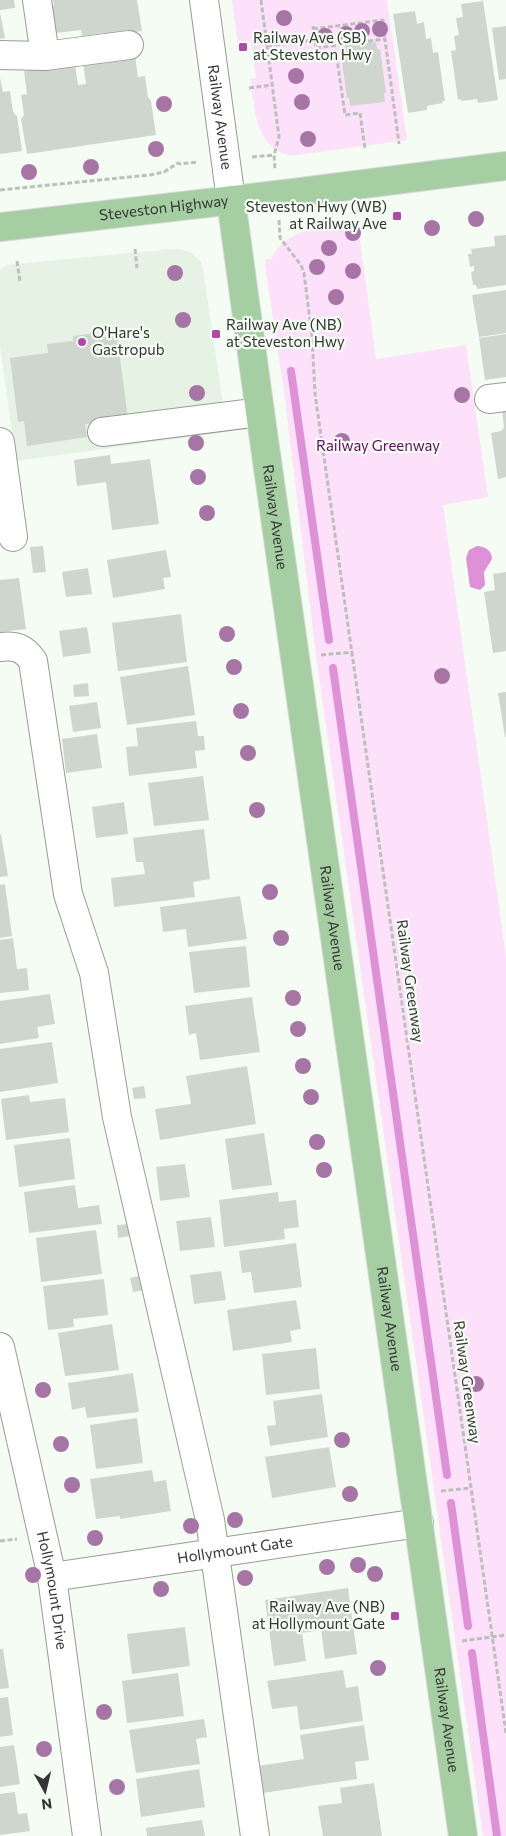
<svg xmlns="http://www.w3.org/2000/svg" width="506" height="1836" font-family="Commissioner,sans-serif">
<rect width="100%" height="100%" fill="#f5fcf4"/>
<polygon fill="#e5f2e4" points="171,249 179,249 192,253 201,262 203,268 227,432 16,461 0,346 0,270 6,265"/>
<g fill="#fde0f9">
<path d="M232,0H387L407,140L290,156C253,144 256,111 250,79L256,78L251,42L238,44Z"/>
<path d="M358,225L376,359L466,345L488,497L443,505L506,957V1836H483L316,655L284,391L265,266L266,259H271C275,252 279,246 286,241C304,226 336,227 358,225Z"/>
</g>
<path fill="#de91d7" d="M477,546C485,546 492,551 492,559L484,572L485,585L480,590L470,587L466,558L469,550Z"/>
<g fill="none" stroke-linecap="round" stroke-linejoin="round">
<g stroke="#de91d7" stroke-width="8">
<polyline points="291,371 329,640"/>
<polyline points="333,668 447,1475"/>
<polyline points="451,1503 468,1626"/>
<polyline points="472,1653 497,1836"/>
</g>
</g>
<g fill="#cfd6ce">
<polygon points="0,0 14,0 15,8 0,10"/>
<polygon points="53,0 137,0 142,31 107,36 103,33 82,36 81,30 56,33 51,6 54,5"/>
<polygon points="483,1 498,100 478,103 477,99 461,101 461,99 458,100 451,51 456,50 454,36 459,35 456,18 463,17 461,4"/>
<polygon points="415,11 417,24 424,22 426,39 431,38 433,53 438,52 445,101 442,101 443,103 427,106 427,110 408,113 393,14"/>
<polygon points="0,12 5,38 0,39"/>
<polygon points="506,26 506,79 499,80 492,28"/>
<polygon points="376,42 377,49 380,49 386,93 384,93 385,102 350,106 349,98 347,98 341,55 344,55 343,46"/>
<polygon points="135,56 138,77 145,76 148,97 151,101 156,135 27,154 21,119 24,115 21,95 27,94 24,71 75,64 78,85 86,84 83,63"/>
<polygon points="0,78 3,92 10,91 13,112 17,116 22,151 0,154"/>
<polygon points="506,235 506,285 477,289 476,285 473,285 471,272 474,271 474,266 470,267 468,254 472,254 471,249 495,246 494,236"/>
<polygon points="506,290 506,333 479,337 472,295"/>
<polygon points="97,333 97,338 117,335 128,419 85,424 87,437 27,446 24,421 18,422 10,358 48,353 47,344 73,341 73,336"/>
<polygon points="506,334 506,377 485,380 479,338"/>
<polygon points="502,409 506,409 506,477 498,479 491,433 501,431 504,428"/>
<polygon points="110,455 111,464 150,459 159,524 112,530 106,482 77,486 74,460"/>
<polygon points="43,546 46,572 33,573 30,547"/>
<polygon points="166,550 171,577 163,578 165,589 113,598 107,560"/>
<polygon points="88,568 92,594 66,597 62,572"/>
<polygon points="506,572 506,651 493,653 484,592 495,590 493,574"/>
<polygon points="19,578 26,629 0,632 0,580"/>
<polygon points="181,614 187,662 118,671 112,623"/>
<polygon points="87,627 91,653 63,657 59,631"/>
<polygon points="188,666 195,715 127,725 120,677"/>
<polygon points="88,683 89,696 74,697 73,685"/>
<polygon points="506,692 506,737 505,737 498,693"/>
<polygon points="97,702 101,728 73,732 69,706"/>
<polygon points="196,721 198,736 204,736 205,750 195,751 197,768 129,776 126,747 138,746 136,728"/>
<polygon points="97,734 102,768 66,773 62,739"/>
<polygon points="203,776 209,820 154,826 148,783"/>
<polygon points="124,802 128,834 96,838 92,807"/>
<polygon points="204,829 210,879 193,882 195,897 114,907 111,878 145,874 143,862 136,862 133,838"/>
<polygon points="1,834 8,876 0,877 0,835"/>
<polygon points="5,884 12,936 0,938 0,885"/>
<polygon points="240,896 247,939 188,947 186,929 163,932 160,907"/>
<polygon points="13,938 17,969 27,968 29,990 0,993 0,940"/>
<polygon points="246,946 250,987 194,993 189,952"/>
<polygon points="50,994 55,1024 37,1027 39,1038 0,1044 0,1001"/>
<polygon points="252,997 260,1052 200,1060 196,1033 189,1035 185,1006"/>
<polygon points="52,1042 58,1083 0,1092 0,1049"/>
<polygon points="247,1066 256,1124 160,1140 155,1109 191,1104 186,1076"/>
<polygon points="144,1086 146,1098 134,1099 132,1088"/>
<polygon points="29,1095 30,1102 65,1098 69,1132 6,1140 1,1099"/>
<polygon points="264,1133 272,1185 232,1190 225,1139"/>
<polygon points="70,1138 75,1179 19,1187 14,1145"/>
<polygon points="185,1164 190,1197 160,1201 156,1167"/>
<polygon points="75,1185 78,1208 99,1205 102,1224 29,1233 24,1192"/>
<polygon points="278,1192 279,1202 296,1200 299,1227 284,1229 285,1239 224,1247 219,1200"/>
<polygon points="211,1217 215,1247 180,1251 176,1221"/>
<polygon points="130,1224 131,1236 118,1238 117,1225"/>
<polygon points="96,1230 102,1274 41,1282 36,1238"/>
<polygon points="296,1243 302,1287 254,1293 251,1272 242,1273 239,1251"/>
<polygon points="221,1271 226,1300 194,1304 190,1275"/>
<polygon points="143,1275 146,1290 133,1292 130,1278"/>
<polygon points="104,1279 108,1315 73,1319 74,1327 48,1330 43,1286"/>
<polygon points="296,1300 301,1329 290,1331 292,1342 233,1351 227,1310"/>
<polygon points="112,1324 119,1370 65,1376 58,1333"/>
<polygon points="316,1348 320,1389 266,1395 262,1354"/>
<polygon points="133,1373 139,1412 87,1418 85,1407 72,1410 68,1383"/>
<polygon points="322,1394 328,1437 270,1446 267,1426 276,1425 273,1401"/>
<polygon points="137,1418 143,1463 96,1469 90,1425"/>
<polygon points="329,1447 336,1487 272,1498 265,1457"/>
<polygon points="152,1470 154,1482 166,1480 171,1511 120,1519 120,1516 96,1519 90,1479"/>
<polygon points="348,1588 357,1654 325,1659 321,1630 302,1633 306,1661 274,1666 265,1600"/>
<polygon points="185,1627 190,1666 132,1674 127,1634"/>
<polygon points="0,1649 3,1649 9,1688 0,1689"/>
<polygon points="343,1670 346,1688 358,1686 363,1721 300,1730 297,1706 272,1709 267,1681"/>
<polygon points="178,1673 184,1716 127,1723 122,1681"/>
<polygon points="8,1697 13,1735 0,1737 0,1698"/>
<polygon points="204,1719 207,1737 196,1739 200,1764 136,1773 129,1730"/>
<polygon points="364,1725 369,1760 355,1762 357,1779 263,1793 258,1766 304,1759 300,1735"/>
<polygon points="14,1745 20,1784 0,1787 0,1747"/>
<polygon points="199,1769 205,1807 141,1817 136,1779"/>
<polygon points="374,1783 382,1836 323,1836 318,1806 342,1803 340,1788"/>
<polygon points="15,1792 18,1814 27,1813 30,1831 0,1835 0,1794"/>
<polygon points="202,1820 205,1836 147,1836 146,1828"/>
</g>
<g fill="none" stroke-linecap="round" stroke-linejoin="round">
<defs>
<g id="minor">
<polyline points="37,0 45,56"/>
<path id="s1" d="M204,0L231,200"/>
<polyline points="0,55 45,56 129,45"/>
<polyline points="489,399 506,397"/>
<polyline points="102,432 260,412"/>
<polyline points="0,442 13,537"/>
<path d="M0,647C16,645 24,648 33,661L68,894L94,973L117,1117L210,1520L255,1836"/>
<path id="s2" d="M0,1347L52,1577L87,1836"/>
<path id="s3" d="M52,1577L419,1523"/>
</g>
<g id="major">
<path id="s4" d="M231,200L260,412L463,1836"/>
<path id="s5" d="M0,227L293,193L506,166"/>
</g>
</defs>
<use href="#minor" stroke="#969d95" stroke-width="30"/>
<use href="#major" stroke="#d6d7d6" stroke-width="30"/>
<g stroke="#bac0ba" stroke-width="3" stroke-dasharray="5 2.5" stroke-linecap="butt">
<polyline points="261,0 279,137 274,155 275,169"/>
<polyline points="313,26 317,55 336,52 345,115 360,113 365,149"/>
<polyline points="313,29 383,20 385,39"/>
<polyline points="267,46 315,40"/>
<polyline points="316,48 385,39 399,144"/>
<polyline points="249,88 272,85"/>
<polyline points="252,157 274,155"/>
<polyline points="0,190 150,175 164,172 178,163 180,164 198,162"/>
<polyline points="279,220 280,238 301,265 304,273 312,336 315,394 506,1733"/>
<polyline points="135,249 137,268"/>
<polyline points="17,261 20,282"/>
<polyline points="321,655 353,652"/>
<polyline points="441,1491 471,1488"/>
<polyline points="0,1541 17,1539"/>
<polyline points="462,1641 506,1635"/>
</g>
<use href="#minor" stroke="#fff" stroke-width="28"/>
<use href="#major" stroke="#a6cea3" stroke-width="28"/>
</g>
<g fill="#a775a5">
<circle cx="284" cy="18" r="8"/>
<circle cx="380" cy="29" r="8"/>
<circle cx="362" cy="31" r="8"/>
<circle cx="346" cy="34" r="8"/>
<circle cx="325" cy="36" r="8"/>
<circle cx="296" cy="76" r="8"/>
<circle cx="302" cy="102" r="8"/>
<circle cx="164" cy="104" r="8"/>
<circle cx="308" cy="139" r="8"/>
<circle cx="156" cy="149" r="8"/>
<circle cx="91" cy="167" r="8"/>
<circle cx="29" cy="172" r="8"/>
<circle cx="476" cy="219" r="8"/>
<circle cx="432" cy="228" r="8"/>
<circle cx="353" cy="233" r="8"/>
<circle cx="329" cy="248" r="8"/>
<circle cx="317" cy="267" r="8"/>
<circle cx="353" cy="271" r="8"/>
<circle cx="175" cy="273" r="8"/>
<circle cx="336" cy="297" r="8"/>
<circle cx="183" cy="320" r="8"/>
<circle cx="197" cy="393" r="8"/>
<circle cx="462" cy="395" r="8"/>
<circle cx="342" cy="441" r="8"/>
<circle cx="196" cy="443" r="8"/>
<circle cx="198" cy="477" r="8"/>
<circle cx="207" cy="513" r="8"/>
<circle cx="227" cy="634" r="8"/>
<circle cx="234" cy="667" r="8"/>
<circle cx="442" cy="676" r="8"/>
<circle cx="241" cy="711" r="8"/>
<circle cx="248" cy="753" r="8"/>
<circle cx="257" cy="810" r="8"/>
<circle cx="270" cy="892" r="8"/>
<circle cx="281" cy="938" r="8"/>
<circle cx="293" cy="998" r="8"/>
<circle cx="298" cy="1029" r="8"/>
<circle cx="303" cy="1066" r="8"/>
<circle cx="311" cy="1097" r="8"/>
<circle cx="317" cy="1142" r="8"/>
<circle cx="324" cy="1170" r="8"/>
<circle cx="476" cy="1384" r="8"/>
<circle cx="43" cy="1390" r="8"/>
<circle cx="342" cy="1440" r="8"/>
<circle cx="61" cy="1444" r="8"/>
<circle cx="72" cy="1485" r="8"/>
<circle cx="350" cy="1494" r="8"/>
<circle cx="235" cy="1520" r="8"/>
<circle cx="191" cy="1526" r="8"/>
<circle cx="95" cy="1538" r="8"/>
<circle cx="358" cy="1565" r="8"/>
<circle cx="327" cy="1567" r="8"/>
<circle cx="375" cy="1574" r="8"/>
<circle cx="33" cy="1575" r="8"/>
<circle cx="245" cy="1578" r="8"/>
<circle cx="161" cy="1589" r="8"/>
<circle cx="378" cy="1668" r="8"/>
<circle cx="104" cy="1712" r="8"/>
<circle cx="44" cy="1749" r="8"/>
<circle cx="117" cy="1787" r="8"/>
</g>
<g fill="#b148aa" stroke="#f5fcf4" stroke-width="2">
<rect x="238" y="42" width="10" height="10" rx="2.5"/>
<rect x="392" y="211" width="10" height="10" rx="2.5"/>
<rect x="211" y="329" width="10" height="10" rx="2.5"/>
<circle cx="82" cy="342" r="5"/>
<rect x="390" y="1611" width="10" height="10" rx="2.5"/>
</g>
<g text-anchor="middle" stroke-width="4.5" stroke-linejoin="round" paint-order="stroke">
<g font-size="15" fill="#333633" stroke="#f5fcf4" text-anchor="start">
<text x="253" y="43">Railway Ave (SB)<tspan x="253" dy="17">at Steveston Hwy</tspan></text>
<text x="387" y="212" text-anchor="end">Steveston Hwy (WB)<tspan x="387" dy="17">at Railway Ave</tspan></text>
<text x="226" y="330">Railway Ave (NB)<tspan x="226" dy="17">at Steveston Hwy</tspan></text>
<text x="92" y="338">O'Hare's<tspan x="92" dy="17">Gastropub</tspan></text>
<text x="385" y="1612" text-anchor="end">Railway Ave (NB)<tspan x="385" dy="17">at Hollymount Gate</tspan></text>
</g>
<g font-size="15" fill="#333633" stroke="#f5fcf4">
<text dy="5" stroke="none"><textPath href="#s1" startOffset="118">Railway Avenue</textPath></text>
<text dy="5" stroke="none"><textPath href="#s5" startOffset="165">Steveston Highway</textPath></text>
<text dy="5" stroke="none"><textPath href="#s4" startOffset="320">Railway Avenue</textPath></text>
<text dy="5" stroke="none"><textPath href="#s4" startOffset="725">Railway Avenue</textPath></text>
<text transform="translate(410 981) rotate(82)" y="5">Railway Greenway</text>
<text dy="5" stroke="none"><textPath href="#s4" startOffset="1130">Railway Avenue</textPath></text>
<text transform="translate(467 1382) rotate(82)" y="5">Railway Greenway</text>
<text dy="5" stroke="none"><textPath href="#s3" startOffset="185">Hollymount Gate</textPath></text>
<text dy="5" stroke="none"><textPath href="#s2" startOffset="249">Hollymount Drive</textPath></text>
<text dy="5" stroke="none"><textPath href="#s4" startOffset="1535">Railway Avenue</textPath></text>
</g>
<g font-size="15" fill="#680764" stroke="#f5fcf4">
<text x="378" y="451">Railway Greenway</text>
</g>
</g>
<g transform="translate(45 1791) rotate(172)" stroke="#f5fcf4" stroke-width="4" paint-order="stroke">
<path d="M0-4L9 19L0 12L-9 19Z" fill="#333633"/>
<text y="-8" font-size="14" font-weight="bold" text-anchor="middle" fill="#333633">N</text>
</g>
</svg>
